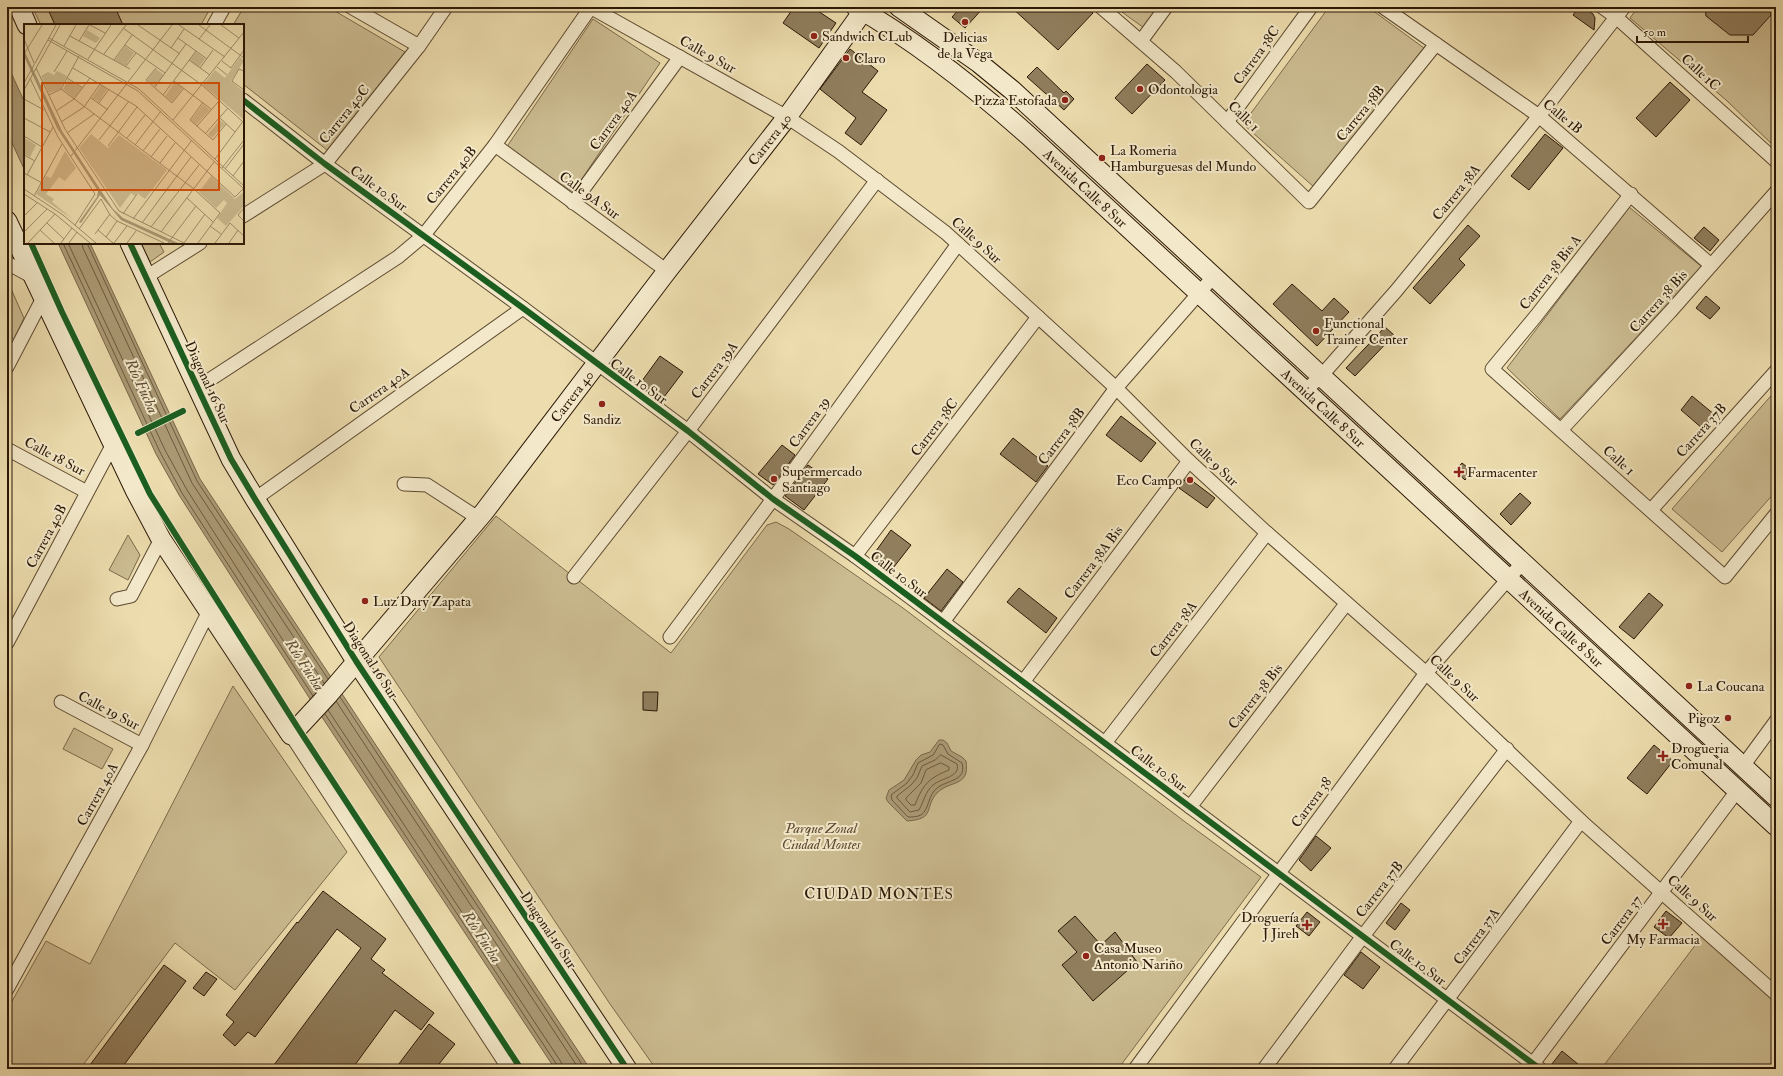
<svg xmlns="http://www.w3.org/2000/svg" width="1783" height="1076" font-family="'IM FELL Double Pica',serif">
<rect width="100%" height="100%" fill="#edddae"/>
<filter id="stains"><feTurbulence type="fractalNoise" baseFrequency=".005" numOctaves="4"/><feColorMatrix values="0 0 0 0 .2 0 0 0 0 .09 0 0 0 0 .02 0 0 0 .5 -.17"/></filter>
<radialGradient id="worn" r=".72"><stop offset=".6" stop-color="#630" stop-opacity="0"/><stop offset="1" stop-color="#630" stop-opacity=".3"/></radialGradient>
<g fill="#ccbc91" stroke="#7c6a4c">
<polygon points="32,7 211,7 201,25 41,25"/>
<polygon points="244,7 328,7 405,52 327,150 243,84 243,25 233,25"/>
<polygon points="1115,7 1160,7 1144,28"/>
<polygon points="1329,7 1368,7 1424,48 1315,188 1243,124"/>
<polygon points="1638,7 1776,7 1776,148 1726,100 1630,18"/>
<polygon points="593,19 660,63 573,192 506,148"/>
<polygon points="1629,207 1702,267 1560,419 1507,368"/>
<polygon points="141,243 159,243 164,252 150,262"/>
<polygon points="8,282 24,318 14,339 7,335"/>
<polygon points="1776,390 1776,491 1722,552 1672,509"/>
<polygon points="496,516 671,653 767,525 776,522 789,529 903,608 1184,821 1261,877 1118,1069 656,1069 610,1004 379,657"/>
<polygon points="128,535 140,555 128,580 109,570"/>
<polygon points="233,686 347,852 235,990 175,943 80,1069 7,1069 7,1010 46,941 90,964"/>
<polygon points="74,728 113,749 102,769 63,749"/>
<polygon points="1703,935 1776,1003 1776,1069 1601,1069"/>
</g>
<g fill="#ab9a75" stroke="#786649">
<polygon points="7,64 25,103 25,171 7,132"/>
<polygon points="58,243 90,243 200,479 590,1069 555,1069 310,699 179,495 156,454"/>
<path d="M939,740H943L947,743L951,751L962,757L966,761C970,787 951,780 938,792C923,807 937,819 907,821L888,802L886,798L889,790L904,780L916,760L921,755L930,752Z"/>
</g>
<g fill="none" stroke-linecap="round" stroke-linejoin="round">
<g stroke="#6c593e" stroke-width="1">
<polyline points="63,243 160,452 182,493 313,696"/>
<polyline points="68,243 165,450 187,490 316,692"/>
<polyline points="82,243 83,248 192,483 324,683"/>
<polyline points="87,243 197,481 328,679"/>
<polyline points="340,697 585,1069"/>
<polyline points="336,701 579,1069"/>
<polyline points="328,710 561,1062 563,1069"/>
<polyline points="325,714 557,1065 558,1069"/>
<path d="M940,744L943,745L948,754L962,763C967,781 947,780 937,788C928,795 929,810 921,815C917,817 912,817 908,817L892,800L891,795L907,783L913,775L918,763L933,755Z"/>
<path d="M941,755L957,764C961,777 941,778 933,785C925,792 924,801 919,810L910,812L897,798V796L911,785L917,778L922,766L935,760Z"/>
<path d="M941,763L949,767V770C929,778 923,784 915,805H911L906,800V798L921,783L926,770Z"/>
</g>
</g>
<g fill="#907e5d" stroke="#2c1806">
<polygon points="47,7 115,7 123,25 55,25"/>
<polygon points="794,7 812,7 836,23 819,48 783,23"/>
<polygon points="961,7 984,7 965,28 952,17"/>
<polygon points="1011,7 1086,7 1093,13 1058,50"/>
<polygon points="1579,7 1583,7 1593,14 1595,18 1594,30 1573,15"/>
<polygon points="1705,7 1771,7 1771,15 1753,35 1730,35 1706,16"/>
<polygon points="850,49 878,71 862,92 887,110 861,145 845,133 856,118 820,89"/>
<polygon points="1147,64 1165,80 1132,114 1115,98"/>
<polygon points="1037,67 1064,93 1066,91 1074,99 1064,110 1027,77"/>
<polygon points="1670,82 1690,100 1656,137 1636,118"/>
<polygon points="1545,134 1563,148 1529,190 1511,176"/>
<polygon points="1468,225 1480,236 1459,259 1465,265 1430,304 1413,288"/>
<polygon points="1704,227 1719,240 1710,251 1694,238"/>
<polygon points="1292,284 1322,311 1334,298 1349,312 1317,346 1273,304"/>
<polygon points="1706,296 1720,308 1710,319 1696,308"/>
<polygon points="1385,327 1394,335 1355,376 1346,368"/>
<polygon points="660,356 683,372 661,401 639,385"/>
<polygon points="1692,396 1715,415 1703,429 1681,410"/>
<polygon points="1121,416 1156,443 1141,462 1106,435"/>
<polygon points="1013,438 1048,466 1036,482 1000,454"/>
<polygon points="782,445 795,455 773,485 758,474"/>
<polygon points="1462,463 1472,471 1465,480 1455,471"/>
<polygon points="808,465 828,479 804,510 785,496"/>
<polygon points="1187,477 1215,498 1207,508 1179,488"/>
<polygon points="1520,493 1531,503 1511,525 1500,514"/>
<polygon points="891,530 911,545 890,572 871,558"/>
<polygon points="947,569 963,582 941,611 924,598"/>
<polygon points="1019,588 1057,618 1046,633 1007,602"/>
<polygon points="1649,593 1663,605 1634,639 1619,627"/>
<polygon points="643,692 658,692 657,711 643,710"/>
<polygon points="1654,745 1673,761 1647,794 1627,778"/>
<polygon points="1316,836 1331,848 1311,871 1299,860"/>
<polygon points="323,891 386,939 371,959 385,970 382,973 434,1013 421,1030 395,1010 352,1069 271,1069 361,948 337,929 255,1037 248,1032 235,1046 223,1035 234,1022 226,1015 297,922 298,923"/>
<polygon points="1401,903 1410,910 1395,930 1386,923"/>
<polygon points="1666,911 1682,923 1669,938 1654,927"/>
<polygon points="1307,912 1320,922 1309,936 1296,926"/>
<polygon points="1075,916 1101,945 1115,932 1137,962 1093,1001 1062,965 1077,952 1058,931"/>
<polygon points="1361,952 1380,967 1363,989 1344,975"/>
<polygon points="164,965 186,981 121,1069 87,1069"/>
<polygon points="206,972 217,979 204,996 193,988"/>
<polygon points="429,1024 455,1044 435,1069 395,1069"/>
<polygon points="1562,1051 1584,1069 1548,1069"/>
</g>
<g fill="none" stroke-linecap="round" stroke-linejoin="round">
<defs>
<g id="street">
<polyline points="351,7 419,46"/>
<polyline points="590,7 787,117 838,151 946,233 1116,388 1189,461 1267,533 1426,673 1581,821 1776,994"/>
<polyline points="1101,7 1176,72 1309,202 1436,44"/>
<polyline points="1383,7 1539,116 1711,265"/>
<polyline points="1602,7 1616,17 1776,161"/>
<polyline points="214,25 224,7"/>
<polyline points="1141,41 1166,7"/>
<polyline points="243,100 325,164 523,308 688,431 773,499 855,556 1540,1069"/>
<polyline points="1227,122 1311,7"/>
<polyline points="495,145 667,271"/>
<polyline points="1631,194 1536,316 1492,369 1725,577 1776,514"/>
<polyline points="573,203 680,57"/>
<polyline points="243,216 325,164 419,46 446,7"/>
<polyline points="7,263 33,277"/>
<polyline points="146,277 200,243"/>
<polyline points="7,367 43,298"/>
<polyline points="197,388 398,257 423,236 495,145 591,7"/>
<polyline points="1305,391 1322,375 1396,291 1539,116 1624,7"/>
<polyline points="1561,430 1670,312 1776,192"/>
<polyline points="7,449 87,492"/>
<polyline points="404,484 427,485 478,518"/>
<polyline points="255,499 523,308"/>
<polyline points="1651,510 1776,371"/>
<polyline points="855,556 1038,317"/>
<polyline points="574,577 688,431 877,180"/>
<polyline points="117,599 131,596 161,539"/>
<polyline points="943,622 1116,388 1214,276"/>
<polyline points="670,637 773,499 958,244"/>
<polyline points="7,643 113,444"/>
<polyline points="1023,682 1189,461"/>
<polyline points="61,702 142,745"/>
<polyline points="291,735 509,1069"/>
<polyline points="1105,743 1267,533"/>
<polyline points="1743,766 1776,721"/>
<polyline points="1190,807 1346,604"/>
<polyline points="7,989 142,745 209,611"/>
<polyline points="1135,1069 1426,673 1523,562"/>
<polyline points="1264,1069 1363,936 1507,749"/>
<polyline points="1395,1069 1581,821"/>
<polyline points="1529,1069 1737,791"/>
</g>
<g id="secondary">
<polyline points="19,7 27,25"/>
<path id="s1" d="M856,7C919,43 975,88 1029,136L1776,826"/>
<polyline points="899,7 979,63 1012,90 1776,797"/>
<path id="s2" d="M7,221L135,490L161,539L291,735L328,695L484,512L667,271L787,117L866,7"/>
<polyline points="130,243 231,459 255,499 356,661 627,1069"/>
</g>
</defs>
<use href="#street" stroke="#5c4930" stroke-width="15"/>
<use href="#secondary" stroke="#2c1806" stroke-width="21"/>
<use href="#street" stroke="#f3e9ca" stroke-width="13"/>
<use href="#secondary" stroke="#f3e9ca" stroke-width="19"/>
<defs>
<g id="cycleway">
<polyline points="243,100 325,164 523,308 688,431 773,499 855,556 1540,1069"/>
<polyline points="31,243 62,312 150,494 298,728 521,1069"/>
<polyline points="130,243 231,459 255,499 356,661 627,1069"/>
<polyline points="138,433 183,411"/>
</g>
</defs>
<use href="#cycleway" stroke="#f3e9ca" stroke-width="8"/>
<use href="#cycleway" stroke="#1b5e20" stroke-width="6"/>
</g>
<g fill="#8f2418" stroke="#f3e9ca" stroke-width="1.5">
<circle cx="965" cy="22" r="4"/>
<circle cx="814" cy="36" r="4"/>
<circle cx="846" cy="58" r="4"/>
<circle cx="1140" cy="89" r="4"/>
<circle cx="1065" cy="100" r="4"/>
<circle cx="1102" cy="158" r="4"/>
<circle cx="1316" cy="331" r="4"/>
<circle cx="602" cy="404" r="4"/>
<path d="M1457 466h4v4h4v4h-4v4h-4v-4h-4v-4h4z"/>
<circle cx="774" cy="479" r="4"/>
<circle cx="1190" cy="480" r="4"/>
<circle cx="365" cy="601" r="4"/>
<circle cx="1689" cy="686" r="4"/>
<circle cx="1728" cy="718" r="4"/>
<path d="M1661 750h4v4h4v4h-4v4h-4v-4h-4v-4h4z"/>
<path d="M1661 918h4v4h4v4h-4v4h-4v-4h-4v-4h4z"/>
<path d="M1305 919h4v4h4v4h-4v4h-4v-4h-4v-4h4z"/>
<circle cx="1086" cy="956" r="4"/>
</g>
<g text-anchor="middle" stroke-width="4" stroke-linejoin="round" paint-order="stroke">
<g font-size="14" fill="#2c1806" stroke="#f3e9ca" text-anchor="start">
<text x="822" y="41">Sandwich CLub</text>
<text x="965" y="42" text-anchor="middle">Delicias<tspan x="965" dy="16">de la Vega</tspan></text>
<text x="854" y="63">Claro</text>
<text x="1148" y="94">Odontologia</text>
<text x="1057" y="105" text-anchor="end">Pizza Estofada</text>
<text x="1110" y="155">La Romeria<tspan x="1110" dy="16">Hamburguesas del Mundo</tspan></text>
<text x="1324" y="328">Functional<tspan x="1324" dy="16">Trainer Center</tspan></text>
<text x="602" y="424" text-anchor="middle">Sandiz</text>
<text x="782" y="476">Supermercado<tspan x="782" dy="16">Santiago</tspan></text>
<text x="1467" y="477">Farmacenter</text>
<text x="1182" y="485" text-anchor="end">Eco Campo</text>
<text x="373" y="606">Luz Dary Zapata</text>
<text x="1697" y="691">La Coucana</text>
<text x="1720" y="723" text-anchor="end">Pigoz</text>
<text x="1671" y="753">Drogueria<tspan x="1671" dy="16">Comunal</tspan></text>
<text x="1299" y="922" text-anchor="end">Droguería<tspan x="1299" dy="16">J Jireh</tspan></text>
<text x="1663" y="944" text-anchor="middle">My Farmacia</text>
<text x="1094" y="953">Casa Museo<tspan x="1094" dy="16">Antonio Nariño</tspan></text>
</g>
<g font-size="14" fill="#2c1806" stroke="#f3e9ca">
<text transform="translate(708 54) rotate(29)" y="5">Calle 9 Sur</text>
<text transform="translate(1256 55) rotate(-54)" y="5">Carrera 38C</text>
<text transform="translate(1701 72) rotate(42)" y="5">Calle 1C</text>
<text transform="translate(1360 113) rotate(-51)" y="5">Carrera 38B</text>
<text transform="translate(344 114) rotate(-51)" y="5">Carrera 40C</text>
<text transform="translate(1244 116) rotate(44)" y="5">Calle 1</text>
<text transform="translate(1563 116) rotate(39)" y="5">Calle 1B</text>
<text transform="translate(613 120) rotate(-54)" y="5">Carrera 40A</text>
<text dy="5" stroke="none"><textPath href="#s2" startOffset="1353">Carrera 40</textPath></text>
<text transform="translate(451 175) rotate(-51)" y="5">Carrera 40B</text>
<text transform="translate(379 188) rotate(36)" y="5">Calle 10 Sur</text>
<text dy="5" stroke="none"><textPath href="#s1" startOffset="293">Avenida Calle 8 Sur</textPath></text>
<text transform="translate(1456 192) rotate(-51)" y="5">Carrera 38A</text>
<text transform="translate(590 195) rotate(36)" y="5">Calle 9A Sur</text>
<text transform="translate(977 240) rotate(42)" y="5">Calle 9 Sur</text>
<text transform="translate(1550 272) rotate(-52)" y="5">Carrera 38 Bis A</text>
<text transform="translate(1658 301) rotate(-48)" y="5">Carrera 38 Bis</text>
<text transform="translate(714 370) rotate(-53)" y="5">Carrera 39A</text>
<text transform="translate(639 381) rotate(36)" y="5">Calle 10 Sur</text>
<text transform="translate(208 382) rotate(65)" y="5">Diagonal 16 Sur</text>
<text transform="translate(379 390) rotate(-35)" y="5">Carrera 40A</text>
<text dy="5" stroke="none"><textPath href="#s2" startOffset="1029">Carrera 40</textPath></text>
<text dy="5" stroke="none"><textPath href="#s1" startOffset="617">Avenida Calle 8 Sur</textPath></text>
<text transform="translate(809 422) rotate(-54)" y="5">Carrera 39</text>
<text transform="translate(934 427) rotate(-53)" y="5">Carrera 38C</text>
<text transform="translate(1701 430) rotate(-48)" y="5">Carrera 37B</text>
<text transform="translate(1061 436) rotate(-53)" y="5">Carrera 38B</text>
<text transform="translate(55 456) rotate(28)" y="5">Calle 18 Sur</text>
<text transform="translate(1619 460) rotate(42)" y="5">Calle 1</text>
<text transform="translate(1214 462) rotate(44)" y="5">Calle 9 Sur</text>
<text transform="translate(46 536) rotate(-62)" y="5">Carrera 40B</text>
<text transform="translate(1093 562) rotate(-53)" y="5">Carrera 38A Bis</text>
<text transform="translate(899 574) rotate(37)" y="5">Calle 10 Sur</text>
<text dy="5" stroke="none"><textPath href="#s1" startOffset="941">Avenida Calle 8 Sur</textPath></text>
<text transform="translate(1173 629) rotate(-52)" y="5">Carrera 38A</text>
<text transform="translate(371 660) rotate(57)" y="5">Diagonal 16 Sur</text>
<text transform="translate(1455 678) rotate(43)" y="5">Calle 9 Sur</text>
<text transform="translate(1255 696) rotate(-52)" y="5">Carrera 38 Bis</text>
<text transform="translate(109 710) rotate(28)" y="5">Calle 19 Sur</text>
<text transform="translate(1159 768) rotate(37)" y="5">Calle 10 Sur</text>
<text transform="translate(97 794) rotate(-61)" y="5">Carrera 40A</text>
<text transform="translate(1311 802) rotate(-54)" y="5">Carrera 38</text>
<text transform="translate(1379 889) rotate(-52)" y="5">Carrera 37B</text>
<text transform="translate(1693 898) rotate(42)" y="5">Calle 9 Sur</text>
<text transform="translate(1621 920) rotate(-53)" y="5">Carrera 37</text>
<text transform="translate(549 930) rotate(56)" y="5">Diagonal 16 Sur</text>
<text transform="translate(1476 936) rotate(-53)" y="5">Carrera 37A</text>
<text transform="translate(1418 962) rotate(37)" y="5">Calle 10 Sur</text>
</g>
<g font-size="14" font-style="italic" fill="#5c4930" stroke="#f3e9ca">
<text x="821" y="833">Parque Zonal<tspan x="821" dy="16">Ciudad Montes</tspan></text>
</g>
<g font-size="15" font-style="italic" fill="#5f4c32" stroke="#f3e9ca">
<text transform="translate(142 386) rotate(65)" y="5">Río Fucha</text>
<text transform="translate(305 665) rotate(57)" y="5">Río Fucha</text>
<text transform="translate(482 937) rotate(57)" y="5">Río Fucha</text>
</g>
<g font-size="15" letter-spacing="1" fill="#2c1806" stroke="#f3e9ca">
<text x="879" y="899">CIUDAD MONTES</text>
</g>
</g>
<g transform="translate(24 24)">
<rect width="220" height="220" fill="#edddae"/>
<path d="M63,6L76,14L72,19L59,12ZM101,22L110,29L101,42L91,36ZM172,28L181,35L175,43L166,36ZM216,33L220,37L207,57L220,68L219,95L179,61L191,46L201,54ZM132,45L140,51L131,62L123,56ZM33,47L43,52L36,65L25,69L17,52L24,48L30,51ZM44,56L58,64L50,74L39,65ZM151,58L159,64L148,78L141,72ZM77,61L83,65L75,78L68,74ZM179,80L186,86L172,101L167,96ZM196,96L201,100L188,114L184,110ZM67,110L84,124L95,111L143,146L121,175L113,169L111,172L107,169L96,184L55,124ZM0,114L12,121L6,133L0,130ZM41,127L52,144L41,157L35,153L22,170L30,175L28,178L50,196L12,170L22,152L27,154ZM187,152L211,175L220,168V182L202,202L193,194L203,179L200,176L192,184L175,168Z" fill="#ccbc91"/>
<path d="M0,26L38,107L89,185L99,194L154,219H147L97,196L76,171L57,199L55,198L73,173L74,167L33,104L0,32Z" fill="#ab9a75"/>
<path fill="none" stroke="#a08e6b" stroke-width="1" d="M66,1L81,9M114,1L156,30M155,1L201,33M175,1L220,34M197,1L215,14M99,4L178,61L219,98M46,12L106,45M25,14L115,65L220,162M154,14L183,35M0,15L10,39M175,15L186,1M24,16L114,67L220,165M55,17L65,1M101,21L141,49M40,22L52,1M147,24L160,5M0,30L18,1M80,30L102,1M64,35L87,1M90,36L108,11M165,36L186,51M198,37L207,44L220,26M102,42L112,29M193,43L203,51M12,44L41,105L95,187L160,219M49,44L112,82L211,173L219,165M132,44L122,56L148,79L160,64M176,44L189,26M220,47L215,45L208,57L220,66M30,48L43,27M6,54L34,113L71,170L51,201M43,54L59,64M150,57L187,85M0,59L32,1M131,63L162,20M37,65L170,165L196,189L174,219M0,66L36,1M25,71L37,65L55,32M139,71L172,27M67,74L84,86M0,75L20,86M179,78L166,96L189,116L202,100M75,79L85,65M32,87L50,75L66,54M0,94L26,108M196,94L211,108M149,96L220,8M37,98L60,83L76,60M173,102L195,77M43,109L70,90M181,110L204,84M0,112L18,123M103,114L121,91M75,116L105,77M111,121L137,87M84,122L113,83M119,127L136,105M0,131L11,137M47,132L148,1M127,133L143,112M191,135L220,96M136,139L151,119M198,144L220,116M201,145L220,120M0,149L18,159M3,151L29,103M209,152L220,137M0,165L39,191L72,219M0,170L31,190L66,219M10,172L38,120M163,174L189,198M220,184L214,191L220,197M99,190L113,170M0,192L13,179M109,195L168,116M23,199L40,215M118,199L167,133M186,202L197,210M127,203L175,141M55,205L77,175L86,191L93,197L140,219M16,206L30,219M74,206L89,219M0,208L23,185M137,208L190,138M71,210L86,190M82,213L93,197M4,219L31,190M37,219L48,204M45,219L53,208M90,219L103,202M103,219L112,207M144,219L172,182M160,219L181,190M191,219L206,199L220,212M205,219L214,206"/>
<path fill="#d5520b" fill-opacity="0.15" stroke="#d5520b" stroke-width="2" d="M18,59H195V166H18Z"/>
<rect width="220" height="220" fill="none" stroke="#2c1806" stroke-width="2"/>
</g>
<rect width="1783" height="1076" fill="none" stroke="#edddae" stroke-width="24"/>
<rect x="8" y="8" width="1767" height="1060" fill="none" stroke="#2c1806" stroke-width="2"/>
<rect x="12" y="12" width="1759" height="1052" fill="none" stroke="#2c1806"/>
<path d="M1637 36v6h111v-6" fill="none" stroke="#2c1806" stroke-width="2"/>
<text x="1643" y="36" font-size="12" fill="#2c1806" stroke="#f3e9ca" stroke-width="3" paint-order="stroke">50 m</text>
<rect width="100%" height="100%" filter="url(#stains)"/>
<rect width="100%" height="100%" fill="url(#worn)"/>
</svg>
